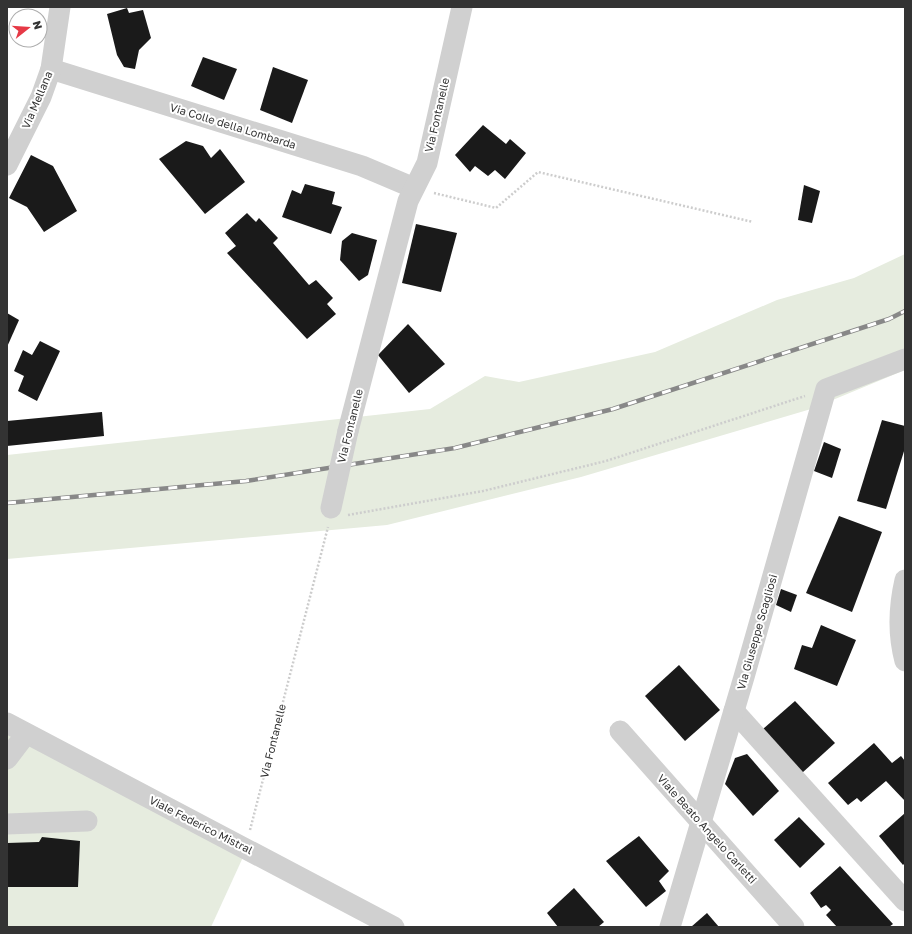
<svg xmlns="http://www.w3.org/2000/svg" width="912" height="934" font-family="'Golos Text',sans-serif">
<rect width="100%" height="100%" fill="#fff"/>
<g fill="#e6ecdf">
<polygon points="905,254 905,370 811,409 581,477 387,525 7,559 7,455 430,409 485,376 519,382 655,352 777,300 854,278"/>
<polygon points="7,730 244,855 211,927 7,927"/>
</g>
<g fill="#1a1a1a">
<polygon points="127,8 129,13 143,10 151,38 139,50 135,69 124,67 117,55 107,14"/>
<polygon points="203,57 237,69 224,100 191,86"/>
<polygon points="273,67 308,80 292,123 260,110"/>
<polygon points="483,125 506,144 510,139 526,153 505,179 495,170 488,176 475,166 470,172 455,155"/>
<polygon points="186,141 203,146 211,158 220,149 245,182 205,214 159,159"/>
<polygon points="31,155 53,166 77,211 44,232 27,207 9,198"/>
<polygon points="305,184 335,192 332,204 342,207 331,234 282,217 292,190 301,194"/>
<polygon points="804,185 820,191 812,223 798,220"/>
<polygon points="247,213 256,222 259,218 278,238 273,243 309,285 316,280 333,298 327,304 336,314 307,339 227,253 236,246 225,233"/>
<polygon points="416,224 457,233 441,292 402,283"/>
<polygon points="352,233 377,240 368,275 359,281 340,260 342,241"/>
<polygon points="7,313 19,320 7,347"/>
<polygon points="408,324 445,364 409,393 378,355"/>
<polygon points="40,341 60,351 37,401 18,391 24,376 14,371 23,350 32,355"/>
<polygon points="102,412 104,436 7,446 7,421"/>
<polygon points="882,420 905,426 905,448 886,509 857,501"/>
<polygon points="824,442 841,449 832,478 814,471"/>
<polygon points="839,516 882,532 852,612 806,593"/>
<polygon points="781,589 797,595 791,612 776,605"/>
<polygon points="821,625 856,640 837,686 794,669 802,645 812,648"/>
<polygon points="679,665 720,710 685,741 645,696"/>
<polygon points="795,701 835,743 802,773 763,729"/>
<polygon points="874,743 892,763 901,756 905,761 905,801 886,781 861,802 857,798 848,805 828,783"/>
<polygon points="747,754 779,791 753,816 725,784 735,758"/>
<polygon points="905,813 905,863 903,865 879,836"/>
<polygon points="799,817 825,844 800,868 774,840"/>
<polygon points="639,836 669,871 659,881 666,891 646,907 606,861"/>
<polygon points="42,837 80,841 78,887 7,887 7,843 39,842"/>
<polygon points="840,866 893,924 889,927 837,927 826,915 831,910 826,905 821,908 810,893"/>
<polygon points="574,888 604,922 598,927 558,927 547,913"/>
<polygon points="707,913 719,927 691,927"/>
</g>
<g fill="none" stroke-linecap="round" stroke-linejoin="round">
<g stroke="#cdcdcd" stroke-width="2.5" stroke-dasharray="2 2" stroke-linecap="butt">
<polyline points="434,193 496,208 538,172 753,222"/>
<polyline points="348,515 483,491 606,461 805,396"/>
<polyline points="250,830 328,527"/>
</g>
<g stroke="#d0d0d0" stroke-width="21">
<polyline points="51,69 362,166 414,188"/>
<polyline points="7,165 41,97 51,69 60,7"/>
<polyline points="348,431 408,201 427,163 462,7"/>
<path d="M905,580C899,606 898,635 905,661"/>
<polyline points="734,711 905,901"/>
<polyline points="7,723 394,927"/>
<polyline points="620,731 794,927"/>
<polyline points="7,759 26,734"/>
<polyline points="7,824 87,821"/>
<polyline points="670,927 744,677 826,389 905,359"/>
</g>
<defs>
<polyline id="rail" points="7,503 246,481 455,448 613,409 889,319 905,311"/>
</defs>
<use href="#rail" stroke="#888" stroke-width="4.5"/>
<use href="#rail" stroke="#fff" stroke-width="3" stroke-dasharray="9" stroke-linecap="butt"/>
<polyline stroke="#d0d0d0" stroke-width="21" points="331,508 348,431"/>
</g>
<g text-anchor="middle" stroke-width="4" stroke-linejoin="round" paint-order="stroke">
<g font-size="11" fill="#333" stroke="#fff">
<text transform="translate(37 100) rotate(-67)" y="4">Via Mellana</text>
<text transform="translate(437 115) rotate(-77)" y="4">Via Fontanelle</text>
<text transform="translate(233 126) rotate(17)" y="4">Via Colle della Lombarda</text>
<text transform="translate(350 426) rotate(-76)" y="4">Via Fontanelle</text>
<text transform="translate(757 632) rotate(-74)" y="4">Via Giuseppe Scagliosi</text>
<text transform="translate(273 741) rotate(-76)" y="4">Via Fontanelle</text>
<text transform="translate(201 825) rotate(27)" y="4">Viale Federico Mistral</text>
<text transform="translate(707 829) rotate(48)" y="4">Viale Beato Angelo Carletti</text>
</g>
</g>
<rect width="912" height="934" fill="none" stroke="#333333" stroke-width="16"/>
<g transform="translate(28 28) rotate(73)"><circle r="19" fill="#ffffff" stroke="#adadad"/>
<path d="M0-3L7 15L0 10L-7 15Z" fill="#e63946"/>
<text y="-6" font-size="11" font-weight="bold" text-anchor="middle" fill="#333333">N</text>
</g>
</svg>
